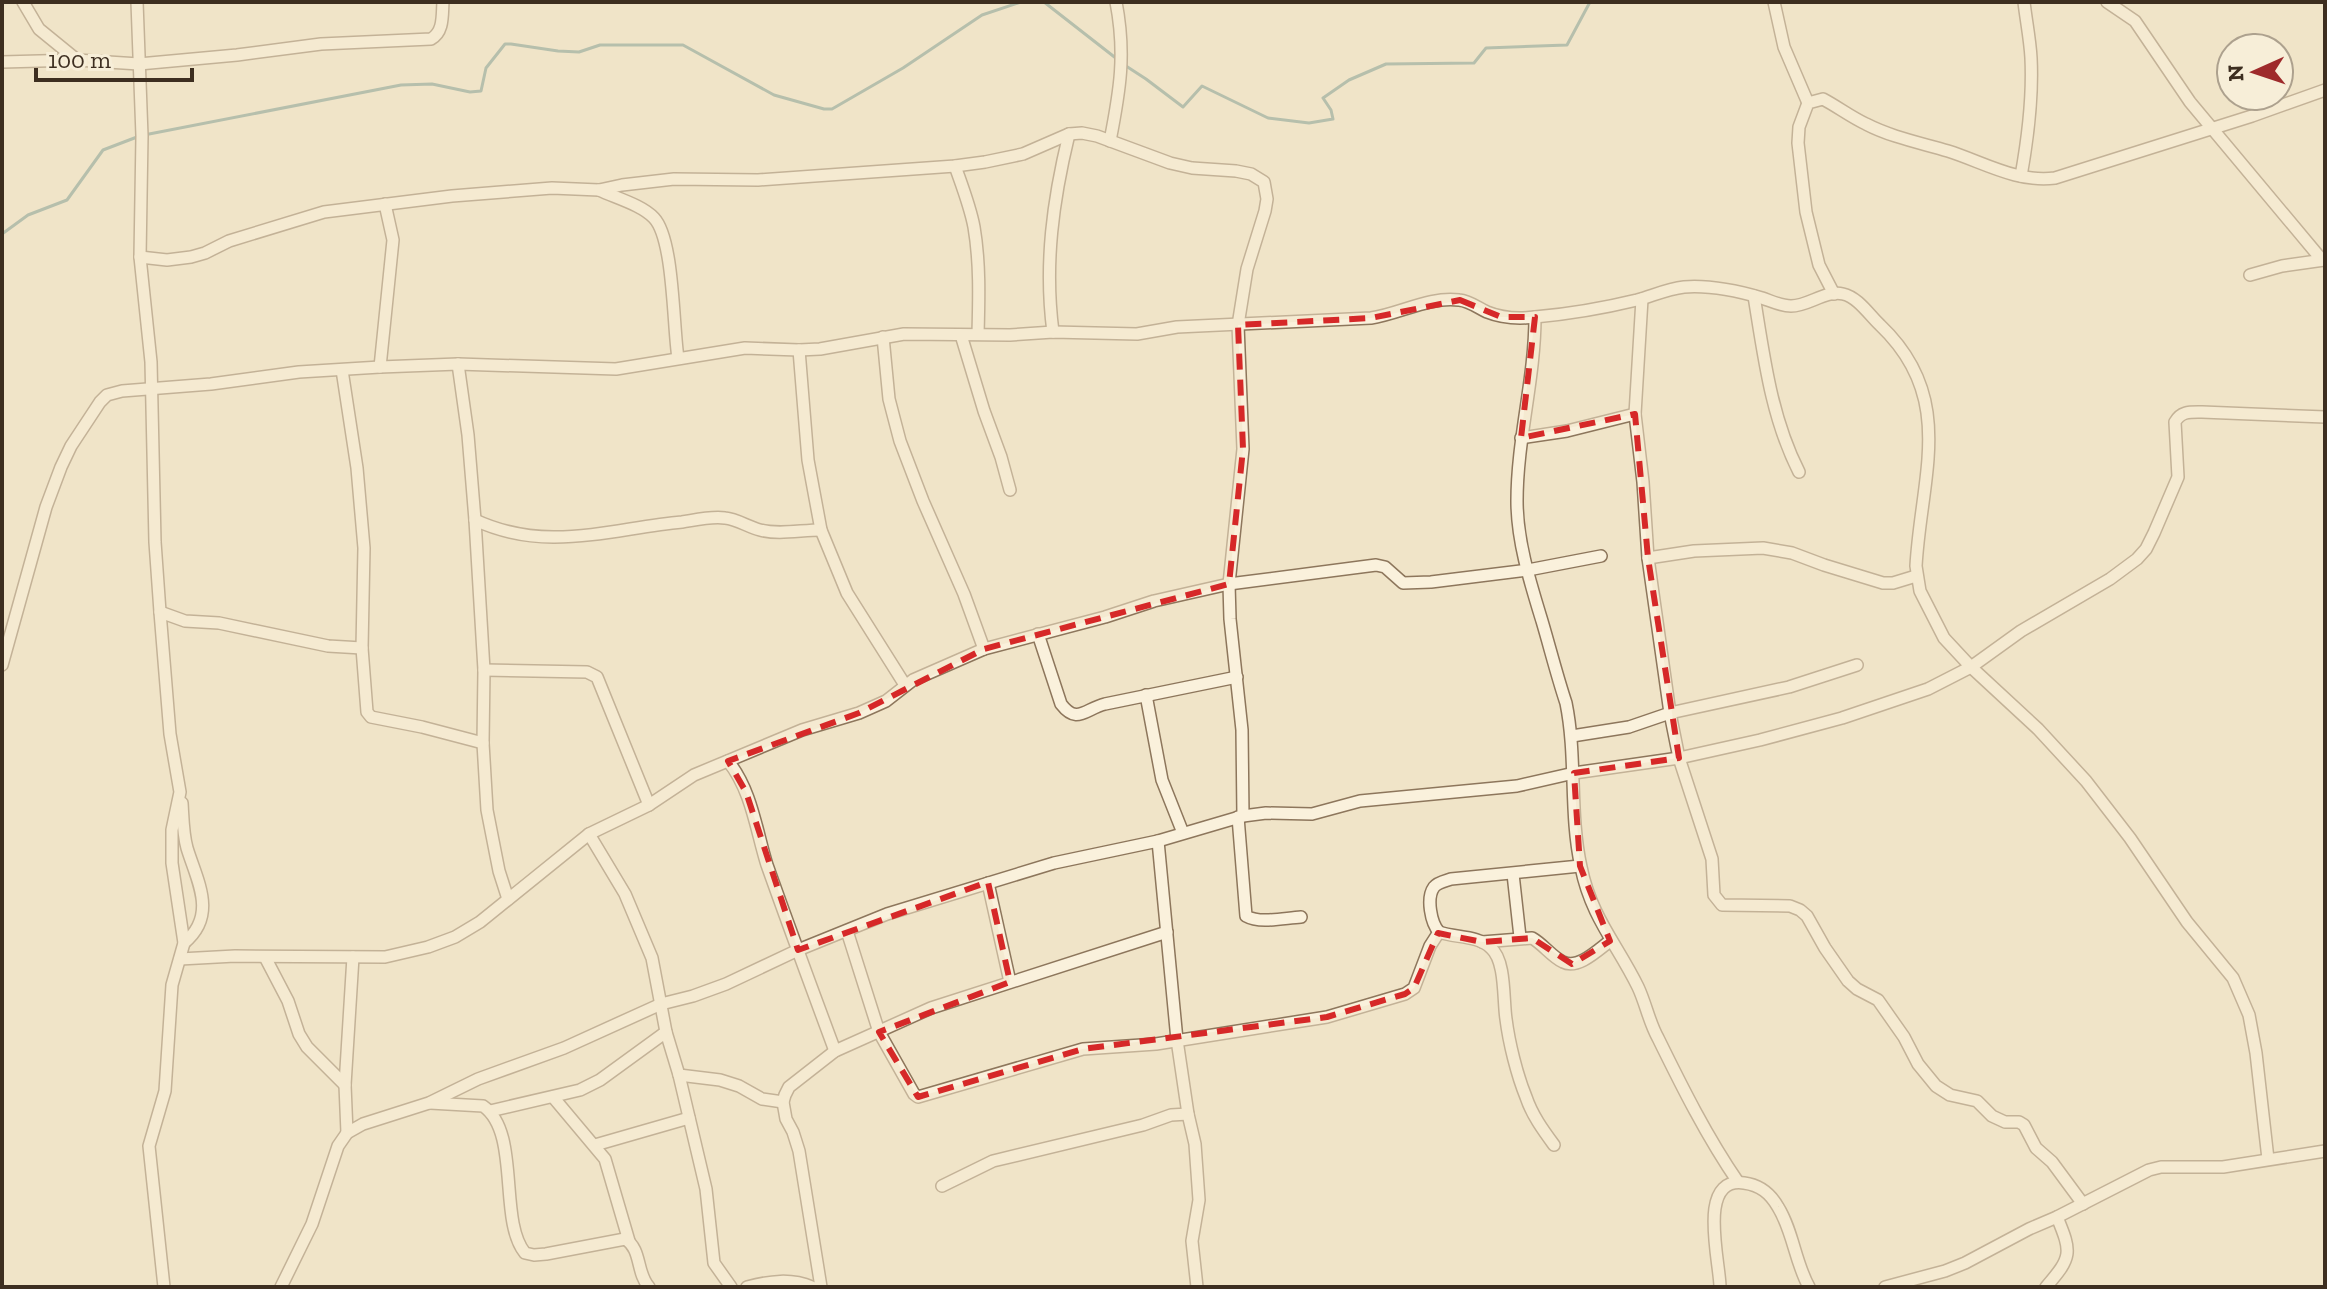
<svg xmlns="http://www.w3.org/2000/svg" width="2327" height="1289" font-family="'Zilla Slab',serif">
<rect width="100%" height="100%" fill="#f0e4c8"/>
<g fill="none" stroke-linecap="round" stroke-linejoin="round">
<g stroke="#6f938a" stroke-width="3">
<polyline points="1044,2 1117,59"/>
<polyline points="1126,66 1146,79 1183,107 1202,86 1268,118 1309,123 1333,119 1331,110 1323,98 1349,80 1386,64 1474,63 1486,48 1567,45 1590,2"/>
<polyline points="144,135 401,85 432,84 470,92 481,91 486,68 505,44 511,44 558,51 579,52 600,45 683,45 774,95 824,109 832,109 903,68 982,15 1021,2"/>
<polyline points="2,234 28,215 67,200 103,150 137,137"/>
</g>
<defs>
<g id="minor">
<polyline points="23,2 39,29 77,60"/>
<polyline points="137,2 142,136 140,257 151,362 155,542 160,612 170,734 180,792 172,830 172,863 184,943 172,985 165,1091 149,1146 164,1287"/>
<polyline points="1774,2 1784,47 1808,103"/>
<polyline points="2107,2 2135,21 2190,102 2322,260"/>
<path d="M2,62L77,60L139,64L237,55L321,44L431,39C444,32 442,15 443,2"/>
<path d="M1110,141C1120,90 1126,54 1116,2"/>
<path d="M955,166C962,186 970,206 974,227C980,262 979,298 978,334"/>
<path d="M2021,176C2028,137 2033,97 2031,58C2030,39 2026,20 2024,2"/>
<path d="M599,190C616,198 642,205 654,218C674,239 673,327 678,358"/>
<polyline points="140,257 167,260 191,257 205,253 229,241 324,212 452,196 552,188 599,190 622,185 674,179 758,180 955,166 985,162 1023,154 1069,134 1082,133 1097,136 1170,163 1192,168 1236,171 1251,174 1264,182 1267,199 1265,211 1247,269 1238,325 1243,449 1229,584 1230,619 1242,730 1243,816"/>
<polyline points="2250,275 2282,266 2324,260"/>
<path d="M1834,294L1819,265L1806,212L1798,143L1799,127L1808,103L1823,99C1838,107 1851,117 1866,124C1891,137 1921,143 1948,151C1983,162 2017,183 2055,178L2252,116L2325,90"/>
<path d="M1754,296C1764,357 1771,417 1799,472"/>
<polyline points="1642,299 1635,414 1643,482 1648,558 1670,713 1679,758 1712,859 1714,895 1722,905 1790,906 1800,910 1807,916 1825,948 1848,981 1857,989 1878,1000 1904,1037 1918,1064 1936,1086 1950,1095 1977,1101 1992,1116 2005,1122 2019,1122 2024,1125 2036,1148 2052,1162 2083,1204"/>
<path d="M1535,317C1535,379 1517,439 1517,501C1517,541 1530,582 1542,621C1550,648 1557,676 1566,703C1577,757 1569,813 1581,867C1591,917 1617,944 1638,987C1646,1004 1649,1022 1658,1038C1682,1087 1707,1137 1738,1182"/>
<path d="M1053,332C1044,264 1053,200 1069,134"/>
<polyline points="961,335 984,411 1001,457 1010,490"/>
<polyline points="883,337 889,399 900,441 923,501 964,594 984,649"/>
<polyline points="799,350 808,460 821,530 847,593 905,685"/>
<polyline points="458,364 468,435 475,520 484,670 483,743 487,810 499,871 508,899"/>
<polyline points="380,367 393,240 385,204"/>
<polyline points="342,370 357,468 364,548 362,648 367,712 371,717 422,727 483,743"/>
<polyline points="1521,438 1567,431 1635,414"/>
<path d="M475,520C546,553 609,529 682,522C695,520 711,516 725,518C737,519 748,527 760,530C779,535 801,530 821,530"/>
<polyline points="1648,558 1694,551 1763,548 1792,553 1824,565 1883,583 1893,583 1916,576"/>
<polyline points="160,612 185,621 219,623 328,646 362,648"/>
<path d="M1038,634L1061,704C1077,725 1085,709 1105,704L1237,677"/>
<path d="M2,665L46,507L61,467L71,446L100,402L107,395L122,391L211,384L299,372L380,367L458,364L616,369L745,348L799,350L820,349L904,334L1010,335L1053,332L1137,334L1177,327L1371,318C1399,314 1430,296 1459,300C1470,301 1478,308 1487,312C1502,318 1519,319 1535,317C1569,314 1604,308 1637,300C1652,296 1667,289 1684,287C1709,285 1738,291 1762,298C1771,301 1781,306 1791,306C1809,306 1825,290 1843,294C1858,297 1870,316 1880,325C1957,398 1921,476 1916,566L1920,591L1944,638L1971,667L2038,729L2086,781L2130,838L2187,922L2233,978L2249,1015L2256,1053L2268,1159"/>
<polyline points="484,670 587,672 597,677 649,805"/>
<polyline points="1146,695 1162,780 1183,833"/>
<polyline points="1572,736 1629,727 1670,713 1789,687 1857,665"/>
<path d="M728,761C752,791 756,830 767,865C789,927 812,989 835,1051"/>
<path d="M182,803C183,818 183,834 187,848C197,881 218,915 184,943"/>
<path d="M1238,817L1246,916C1260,924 1284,918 1301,917"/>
<polyline points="589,834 625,894 652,958 666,1032 679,1075 706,1189 714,1263 731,1287"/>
<polyline points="1158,841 1177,1040 1188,1114 1195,1144 1199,1200 1192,1241 1197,1287"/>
<polyline points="1513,874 1520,937"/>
<polyline points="988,883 1010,982"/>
<polyline points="847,931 879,1032 914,1094 918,1097 1083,1049 1156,1044 1327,1017 1405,994 1414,988 1430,946 1439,932"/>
<path d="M1482,942L1532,938C1543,944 1552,957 1563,962C1578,970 1599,949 1610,941"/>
<polyline points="265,957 288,1001 299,1034 307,1047 345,1085"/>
<polyline points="180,959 235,956 385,957 428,947 455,937 480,922 589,834 649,805 694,775 802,730 859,713 886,701 913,680 984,649 1105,617 1154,601 1229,584 1376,565 1385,567 1403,583 1431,582 1528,570 1601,556"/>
<polyline points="679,1075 720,1080 739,1086 762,1099 783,1102"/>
<polyline points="553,1097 605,1159 629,1241"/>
<path d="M430,1103L483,1106C521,1132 498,1220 525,1253L534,1255L546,1254L625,1239C642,1249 636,1273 649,1287"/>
<polyline points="490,1111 580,1090 600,1080 666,1032"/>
<polyline points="347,1133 345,1085 353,957"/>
<polyline points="595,1145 689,1118"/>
<path d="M1554,1145C1543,1130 1532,1115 1526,1097C1517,1075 1509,1043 1506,1019C1503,1000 1506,961 1491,948C1478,935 1455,938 1439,932C1431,923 1426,898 1434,887C1438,882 1445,881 1451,879L1580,866"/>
<polyline points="942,1186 993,1161 1143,1125 1171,1115 1188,1114"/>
<path d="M281,1287L312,1224L338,1146L347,1133L363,1124L429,1103L478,1079L564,1048L661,1004L693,996L726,984L798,950L887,914L1054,863L1158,841L1243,816L1266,813L1312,814L1360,801L1517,786L1574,773L1679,758L1760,740L1842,718L1928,689L1971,667L2021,631L2110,579L2137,559L2146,549L2154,533L2178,477L2175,422C2181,411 2190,412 2202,412L2325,417"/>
<path d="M747,1287C770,1281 791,1278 812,1287"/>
<polyline points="821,1287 799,1151 793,1132 786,1119 783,1102 785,1095 789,1087 835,1051 931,1008 1167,932"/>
<path d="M1720,1287C1720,1262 1696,1176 1744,1183C1760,1185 1770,1193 1778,1207C1793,1231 1795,1262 1809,1287"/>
<polyline points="1885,1287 1945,1271 1965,1263 2029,1229 2057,1217 2149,1170 2161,1167 2223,1167 2325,1151"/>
<path d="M2046,1287C2072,1257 2072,1253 2057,1217"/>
</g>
</defs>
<use href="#minor" stroke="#8d765c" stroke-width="14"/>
<use href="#minor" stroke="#faf1dc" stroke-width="11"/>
</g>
<path d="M0 0H2327V1289H0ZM1460,300L1501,317H1535L1521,438L1635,414L1648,558L1679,758L1574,773L1580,866L1610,941L1572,964L1532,938L1482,942L1438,933L1414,988L1405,994L1327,1017L1083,1049L918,1097L879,1032L1010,982L988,882L798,950L746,792L728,761L859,713L984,649L1229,584L1243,449L1238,325L1371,318Z" fill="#f0e4c8" fill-opacity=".55" fill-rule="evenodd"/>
<path fill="none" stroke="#d62828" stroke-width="6" stroke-dasharray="16 10" stroke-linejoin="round" d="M1460,300L1501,317H1535L1521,438L1635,414L1648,558L1679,758L1574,773L1580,866L1610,941L1572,964L1532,938L1482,942L1438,933L1414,988L1405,994L1327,1017L1083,1049L918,1097L879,1032L1010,982L988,882L798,950L746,792L728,761L859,713L984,649L1229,584L1243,449L1238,325L1371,318Z"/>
<rect width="2327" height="1289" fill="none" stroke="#3d2e20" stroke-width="8"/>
<g transform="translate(2255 72) rotate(267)"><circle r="38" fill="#f7eed8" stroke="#ada18e" stroke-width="2"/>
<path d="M0-6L14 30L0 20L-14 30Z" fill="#9e2a2b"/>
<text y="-12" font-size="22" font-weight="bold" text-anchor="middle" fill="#3d2e20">N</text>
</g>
<path d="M36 68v12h156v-12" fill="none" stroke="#3d2e20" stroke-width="4"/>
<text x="48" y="68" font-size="24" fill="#3d2e20" stroke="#f7eed8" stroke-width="6" paint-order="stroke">100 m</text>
</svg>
